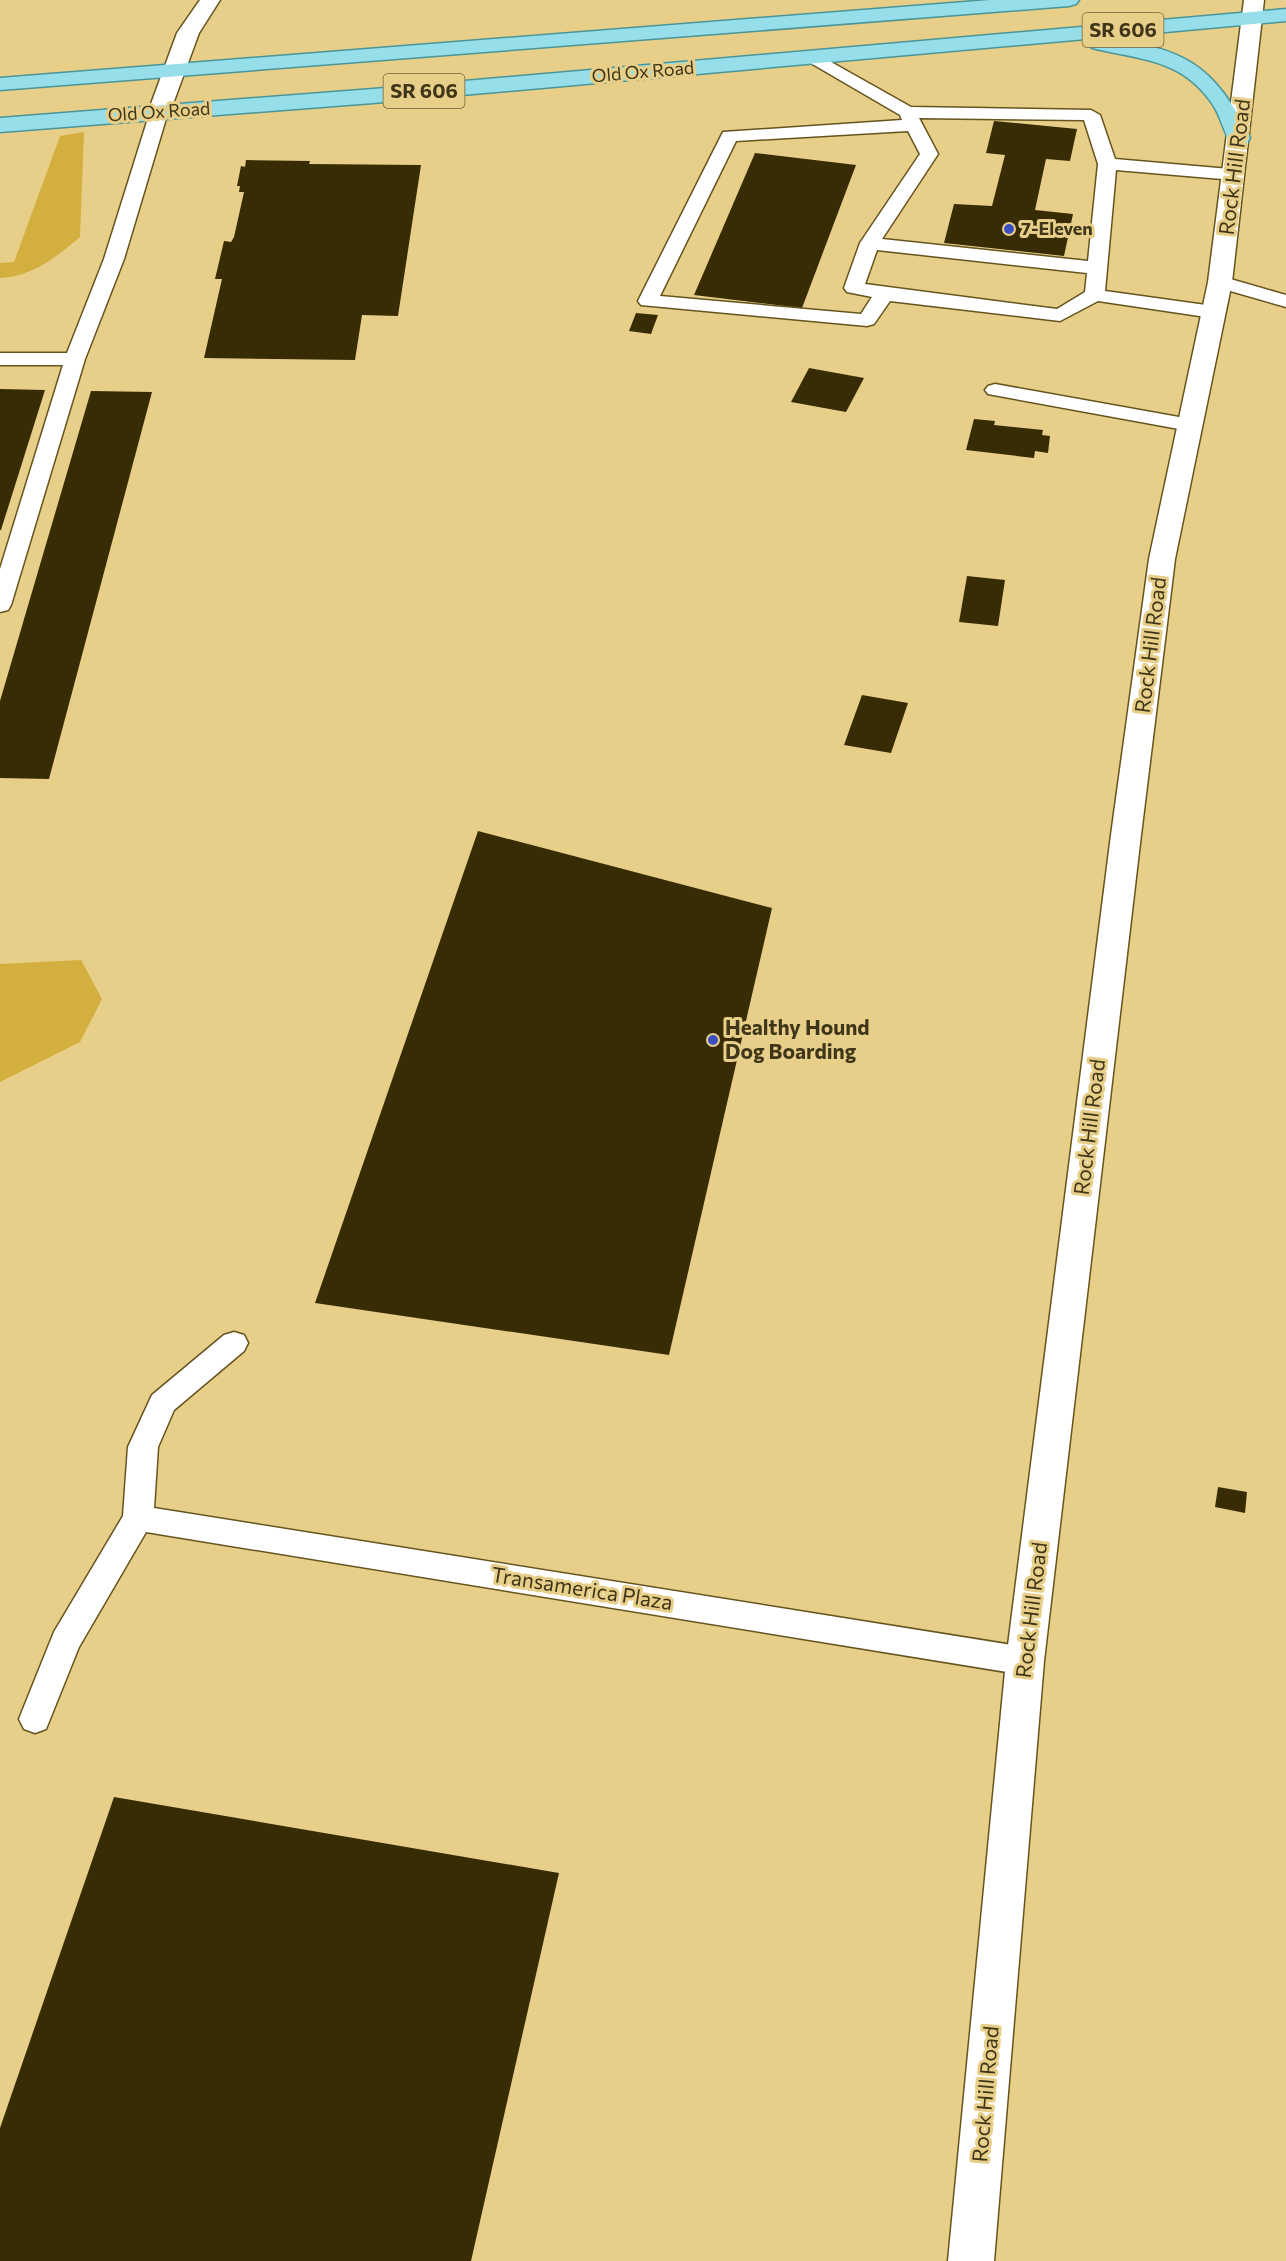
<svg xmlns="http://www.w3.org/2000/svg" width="1286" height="2261" font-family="Commissioner,sans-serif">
<rect width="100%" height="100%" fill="#e8cf89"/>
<g fill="#d3af3f">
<path d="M84,132L80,237C56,257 32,277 0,278V263L14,262L60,136Z"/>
<polygon points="81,960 102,999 80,1042 0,1082 0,964"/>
</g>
<g fill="#382c05">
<polygon points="994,121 1077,129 1070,161 1046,159 1035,210 1073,214 1064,256 944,243 954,204 992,206 1005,155 986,153"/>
<polygon points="755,153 856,165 802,308 694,295"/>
<polygon points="246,160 310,161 309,164 421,165 398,316 362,315 355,360 204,358 222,279 215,279 224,241 231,242 234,237 244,192 239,192 240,186 237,186 241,166 245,167"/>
<polygon points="636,313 658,315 651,334 629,331"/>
<polygon points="809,368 864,378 846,412 791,402"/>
<polygon points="0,389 45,390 1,530 0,530"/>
<polygon points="91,391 152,392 49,779 0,778 0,701"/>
<polygon points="974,419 995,421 994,425 1043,430 1042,435 1050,436 1048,453 1035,451 1034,458 966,450"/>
<polygon points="967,576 1005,580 998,626 959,622"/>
<polygon points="862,695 908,703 891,753 844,745"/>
<polygon points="478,831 772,908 669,1355 315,1303"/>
<polygon points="1218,1487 1247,1492 1245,1513 1215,1507"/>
<polygon points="114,1797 559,1873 471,2261 0,2261 0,2128"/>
</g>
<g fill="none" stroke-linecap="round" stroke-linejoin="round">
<defs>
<g id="lane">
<path d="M815,53L911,107L1091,110L1100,115L1115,159L1241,170L1243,174L1241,178L1234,180L1116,170L1105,291L1213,306L1220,308L1223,312L1220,316L1213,318L1098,301L1060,321L890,301L874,324L867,326L641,305L638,301L723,132L902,120L900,115L809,62L806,58L809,54ZM919,118L1084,120L1098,164L1088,261L882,239L938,154ZM908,131L920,154L860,243L844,288L847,292L872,297L861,314L660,296L736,141ZM877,250L1087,273L1085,292L1057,309L865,284Z"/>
<polygon points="159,107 168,112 124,259 85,359 11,605 8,610 0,612 0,569 63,365 0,365 0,353 67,353 104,259 150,112"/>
<polygon points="1220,276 1286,295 1286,307 1213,286 1210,282"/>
<polygon points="995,384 1190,419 1197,421 1200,425 1197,429 1190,431 988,394 985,390 988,386"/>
<polygon points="234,1332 244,1335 248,1343 244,1351 174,1410 158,1447 154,1508 1025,1647 1036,1651 1041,1661 1036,1671 1025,1675 146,1532 79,1647 46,1729 35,1733 24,1729 19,1719 54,1632 123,1516 128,1447 152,1395 224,1335"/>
</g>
<polygon id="street" points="200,0 220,0 199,33 170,112 167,117 151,117 148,112 177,33"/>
<polygon id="secondary" points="1244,0 1264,0 1232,282 1175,559 1141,835 1044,1661 994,2261 948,2261 1006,1661 1111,835 1149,559 1208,282"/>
<g id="primary">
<polygon points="990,0 1079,0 1076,4 1069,6 0,90 0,78"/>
<path d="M1286,9V21L1100,38C1182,47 1214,63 1250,138L1247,143H1231C1223,131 1221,117 1213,105C1182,58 1140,60 1092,48L1088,44L1097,38L373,103L0,132V118L373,89Z"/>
</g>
</defs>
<use href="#lane" stroke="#66541e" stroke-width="3"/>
<use href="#street" stroke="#66541e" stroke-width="3"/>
<use href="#secondary" stroke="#66541e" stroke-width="3"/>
<use href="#primary" stroke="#499597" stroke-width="3"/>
<use href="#lane" fill="#fff" fill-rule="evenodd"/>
<use href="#street" fill="#fff" fill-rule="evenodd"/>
<use href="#secondary" fill="#fff" fill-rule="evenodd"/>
<use href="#primary" fill="#95deea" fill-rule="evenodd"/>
</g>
<g fill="#3c4fc2" stroke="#e8cf89" stroke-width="2">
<circle cx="1009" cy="229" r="6"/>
<circle cx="713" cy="1040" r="6"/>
</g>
<g text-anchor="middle" stroke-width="6" stroke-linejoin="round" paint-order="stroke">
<g font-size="18" fill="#3f3518" stroke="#e8cf89">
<text transform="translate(643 72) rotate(-5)" y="6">Old Ox Road</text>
<text transform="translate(159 112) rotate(-4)" y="6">Old Ox Road</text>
</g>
<g font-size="18" font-weight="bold" fill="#3f3518" stroke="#e8cf89" text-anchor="start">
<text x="1021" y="235">7-Eleven</text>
</g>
<g fill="#e8cf89" stroke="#72633a" stroke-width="1.5">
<rect x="1082.5" y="13" width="81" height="34" rx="4.5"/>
<rect x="383.5" y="74" width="81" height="34" rx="4.5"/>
</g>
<g font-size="20" font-weight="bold" fill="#3f3518">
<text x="1123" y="37">SR 606</text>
<text x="424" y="98">SR 606</text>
</g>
<g font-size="21" fill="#3f3518" stroke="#e8cf89">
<text transform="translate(1235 167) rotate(-83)" y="7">Rock Hill Road</text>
<text transform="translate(1151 645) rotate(-83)" y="7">Rock Hill Road</text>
<text transform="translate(1090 1127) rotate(-83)" y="7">Rock Hill Road</text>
<text transform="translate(582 1589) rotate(9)" y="7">Transamerica Plaza</text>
<text transform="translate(1032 1610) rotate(-83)" y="7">Rock Hill Road</text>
<text transform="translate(986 2094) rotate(-85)" y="7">Rock Hill Road</text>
</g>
<g font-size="21" font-weight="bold" fill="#3f3518" stroke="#e8cf89" text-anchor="start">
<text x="725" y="1035">Healthy Hound<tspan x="725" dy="24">Dog Boarding</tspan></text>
</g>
</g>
</svg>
